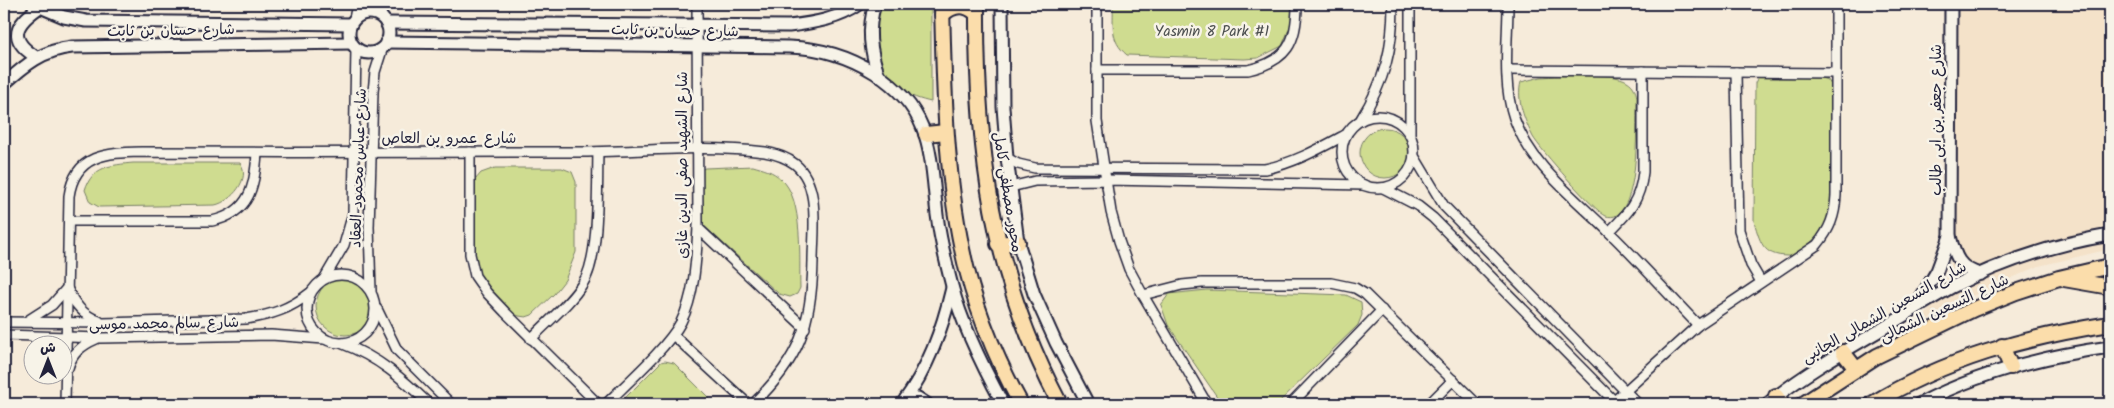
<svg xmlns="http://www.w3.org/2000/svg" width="2114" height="408" font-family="Kalam,'Playpen Sans Arabic',sans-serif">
<rect width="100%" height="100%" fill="#f6ebda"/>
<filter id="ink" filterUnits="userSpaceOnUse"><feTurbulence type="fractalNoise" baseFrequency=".02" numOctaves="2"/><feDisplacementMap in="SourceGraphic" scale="10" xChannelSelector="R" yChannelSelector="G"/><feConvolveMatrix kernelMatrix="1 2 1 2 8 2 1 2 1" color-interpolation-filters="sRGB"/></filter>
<g filter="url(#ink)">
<polygon fill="#f4e2c9" points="1959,4 2110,4 2110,249 2039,266 1980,292 1921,323 1945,284 1954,251"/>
<g fill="#cfdc90" stroke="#787f66">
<path d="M883,4H931V102C912,98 884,86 878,65C876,59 877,52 876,46C875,30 876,18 883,4Z"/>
<path d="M1113,4H1293L1292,22L1282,46L1258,58L1244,59L1127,55C1109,40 1114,25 1113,4Z"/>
<path d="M1759,75L1817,77L1828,80L1831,85V213C1821,236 1812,242 1793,256C1764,257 1761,246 1754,221L1755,83Z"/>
<path d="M1541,77C1559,76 1614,72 1627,81C1634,85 1635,90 1637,97C1636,124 1640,199 1617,215C1614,217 1609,217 1606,216C1594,211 1540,149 1533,137C1525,121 1516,100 1521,82Z"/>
<circle cx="1385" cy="153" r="25"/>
<path d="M133,163H240C252,178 231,202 215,205L99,207L90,202L85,190C92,166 112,165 133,163Z"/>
<path d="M753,166C763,169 773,171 781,179C804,198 799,260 800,288L797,294L790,297L779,294L702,224L699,170L705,168Z"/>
<polygon points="495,168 562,168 572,172 576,182 576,252 565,280 554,294 532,315 526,317 519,316 512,313 481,282 474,263 475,180 481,173"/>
<circle cx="345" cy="306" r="29"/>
<polygon points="1207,290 1346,295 1361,302 1362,315 1358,325 1277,404 1222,404 1168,325 1161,305 1169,294"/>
<polygon points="665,361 674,363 715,404 619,404 661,362"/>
</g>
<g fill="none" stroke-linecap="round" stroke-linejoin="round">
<defs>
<g id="minor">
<polyline points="378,4 383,19"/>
<polyline points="1097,4 1097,121 1111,212 1119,241 1129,269 1143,295 1207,404"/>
<path d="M1508,4C1508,40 1502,83 1514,118C1531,166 1573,196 1608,231C1639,261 1668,294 1698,325"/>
<polyline points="354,19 357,4"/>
<path d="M1097,70H1248C1287,61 1297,43 1297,4"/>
<polyline points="1508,70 1836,73"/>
<polyline points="1736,72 1739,230 1751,265 1761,282"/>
<circle cx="1378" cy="152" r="36"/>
<path d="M1361,119C1385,80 1393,49 1393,4"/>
<polyline points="1410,134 1410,4"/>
<polyline points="470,152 470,254 475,276 487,293 505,312 598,404"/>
<polyline points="1414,156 1444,206 1638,404"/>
<path d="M1007,158L1018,164L1035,168L1265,169C1294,163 1319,149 1345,135"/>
<polyline points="1011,187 1035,181 1106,180 1364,185"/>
<polyline points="1383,188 1418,206 1433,218 1617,404"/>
<path d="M69,221H212C250,213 255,186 257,153"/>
<polyline points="698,228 805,328"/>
<path d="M1609,232C1629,212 1640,201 1643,172V71"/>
<circle cx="341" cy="309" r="34"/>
<polyline points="324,279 344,245 353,213 356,48"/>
<polyline points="371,291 369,227 373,92 375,72 383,47"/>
<polyline points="1143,295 1182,285 1202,283 1331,283 1355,288 1365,294 1477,404"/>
<polyline points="377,309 397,350 451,404"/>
<path d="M27,321L52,305L67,288C74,304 83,315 99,321"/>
<path d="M4,322L103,323L246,319C271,315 290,309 310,293"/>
<polyline points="4,335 100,338 271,335 324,339"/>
<polyline points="673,335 748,404"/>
<polyline points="32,336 44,346"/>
<path d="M531,339C548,321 570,304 583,283C600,257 597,185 598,152"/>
<path d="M343,344C378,357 403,379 429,404"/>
<path d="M68,368C72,353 82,345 96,339"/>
<path d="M65,404L69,196C75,154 107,153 141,152C286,153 431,152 576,152C638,152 703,144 765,152C776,154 786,157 795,164C821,185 813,231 813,261C812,324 799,360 753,404"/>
<path d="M606,404C627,383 668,347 681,322C695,294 696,259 698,228L697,4"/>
<polyline points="1291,404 1382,310"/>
<polyline points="1429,404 1453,380"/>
<path d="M1611,404L1698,325L1817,245C1830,229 1835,216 1836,195V4"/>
</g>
<g id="tertiary">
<polyline points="33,4 64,17 86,21 350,24"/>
<path d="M875,4C867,29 870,51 879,76"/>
<polyline points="1002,4 1003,107 1007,158 1018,242 1034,294 1056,343 1088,404"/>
<path d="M1951,4L1950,236C1955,256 1959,269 1981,274"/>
<circle cx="369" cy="33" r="20"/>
<path d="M386,23L789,26C814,23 839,19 860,4"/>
<path d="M386,42L789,47C821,48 848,56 875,73C933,111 930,153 937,215C940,239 946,263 952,286C962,325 984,369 1003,404"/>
<path d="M36,57C7,39 15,24 40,7"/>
<path d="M4,84C25,65 43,50 72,47L351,43"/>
<polyline points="1917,304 1937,271 1950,236"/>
<polyline points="906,398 918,398 927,404"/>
<path d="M902,404C928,369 942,330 952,288"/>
<path d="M1767,404C1801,376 1839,354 1877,332C1902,317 1927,301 1952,287C2001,262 2056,244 2110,235"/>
<path d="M1919,404C1978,373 2044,356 2110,347"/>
</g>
<g id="primary">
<path d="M942,4C944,86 945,168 962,249C973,302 995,357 1021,404"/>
<path d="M977,4C976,150 991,274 1060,404"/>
<path d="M942,15C953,4 965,3 976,13"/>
<polyline points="926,134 946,132"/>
<polyline points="998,244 1018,242"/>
<polyline points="2064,279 2110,287"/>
<polyline points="2002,346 2011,367"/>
<polyline points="1843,352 1856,369"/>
<polyline points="1776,396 1782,404"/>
<polyline points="1803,404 1877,356 1974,309 2016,292 2059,278 2110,266"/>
<path d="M1872,404C1945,359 2026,337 2110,324"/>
</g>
</defs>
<use href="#minor" stroke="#22223b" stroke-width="12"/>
<use href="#tertiary" stroke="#22223b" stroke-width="15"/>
<use href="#primary" stroke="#22223b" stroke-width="18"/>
<use href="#minor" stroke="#f7f3e8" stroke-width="9"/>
<use href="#tertiary" stroke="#f7f3e8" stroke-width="11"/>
<use href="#primary" stroke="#fbddab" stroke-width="14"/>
</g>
</g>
<g text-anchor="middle" stroke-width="5" stroke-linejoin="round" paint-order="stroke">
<g font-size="15" fill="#22223b" stroke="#f7f3e8">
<text transform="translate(171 30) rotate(-1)" y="5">شارع حسان بن ثابت</text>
<text transform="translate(675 30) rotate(1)" y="5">شارع حسان بن ثابت</text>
<text transform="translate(1936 120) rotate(-90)" y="5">شارع جعفر بن ابى طالب</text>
<text x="449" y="143">شارع عمرو بن العاص</text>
<text transform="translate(682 165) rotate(-90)" y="5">شارع الشهيد صفى الدين غازى</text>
<text transform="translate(358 168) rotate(-88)" y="5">شارع عباس محمود العقاد</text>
<text transform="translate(1008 192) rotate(81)" y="5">محور مصطفى كامل</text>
<text transform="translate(1944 308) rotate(-25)" y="5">شارع التسعين الشمالى</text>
<text transform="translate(1884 312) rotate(-30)" y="5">شارع التسعين الشمالى الجانبى</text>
<text transform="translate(164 323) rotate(-1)" y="5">شارع سالم محمد موسى</text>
</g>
<g font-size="15" fill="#4d5050" stroke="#f7f3e8">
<text x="1212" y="36">Yasmin 8 Park #1</text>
</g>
</g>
<rect width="2114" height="408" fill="none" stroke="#f7f3e8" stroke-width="20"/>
<rect x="10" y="10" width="2094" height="388" fill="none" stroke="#22223b" stroke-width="2" filter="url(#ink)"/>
<g transform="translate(48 360)"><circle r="24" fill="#f7f3e8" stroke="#a29fa3"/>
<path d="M0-4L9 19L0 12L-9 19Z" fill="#22223b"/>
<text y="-8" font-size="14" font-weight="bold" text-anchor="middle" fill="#22223b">ش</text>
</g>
</svg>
